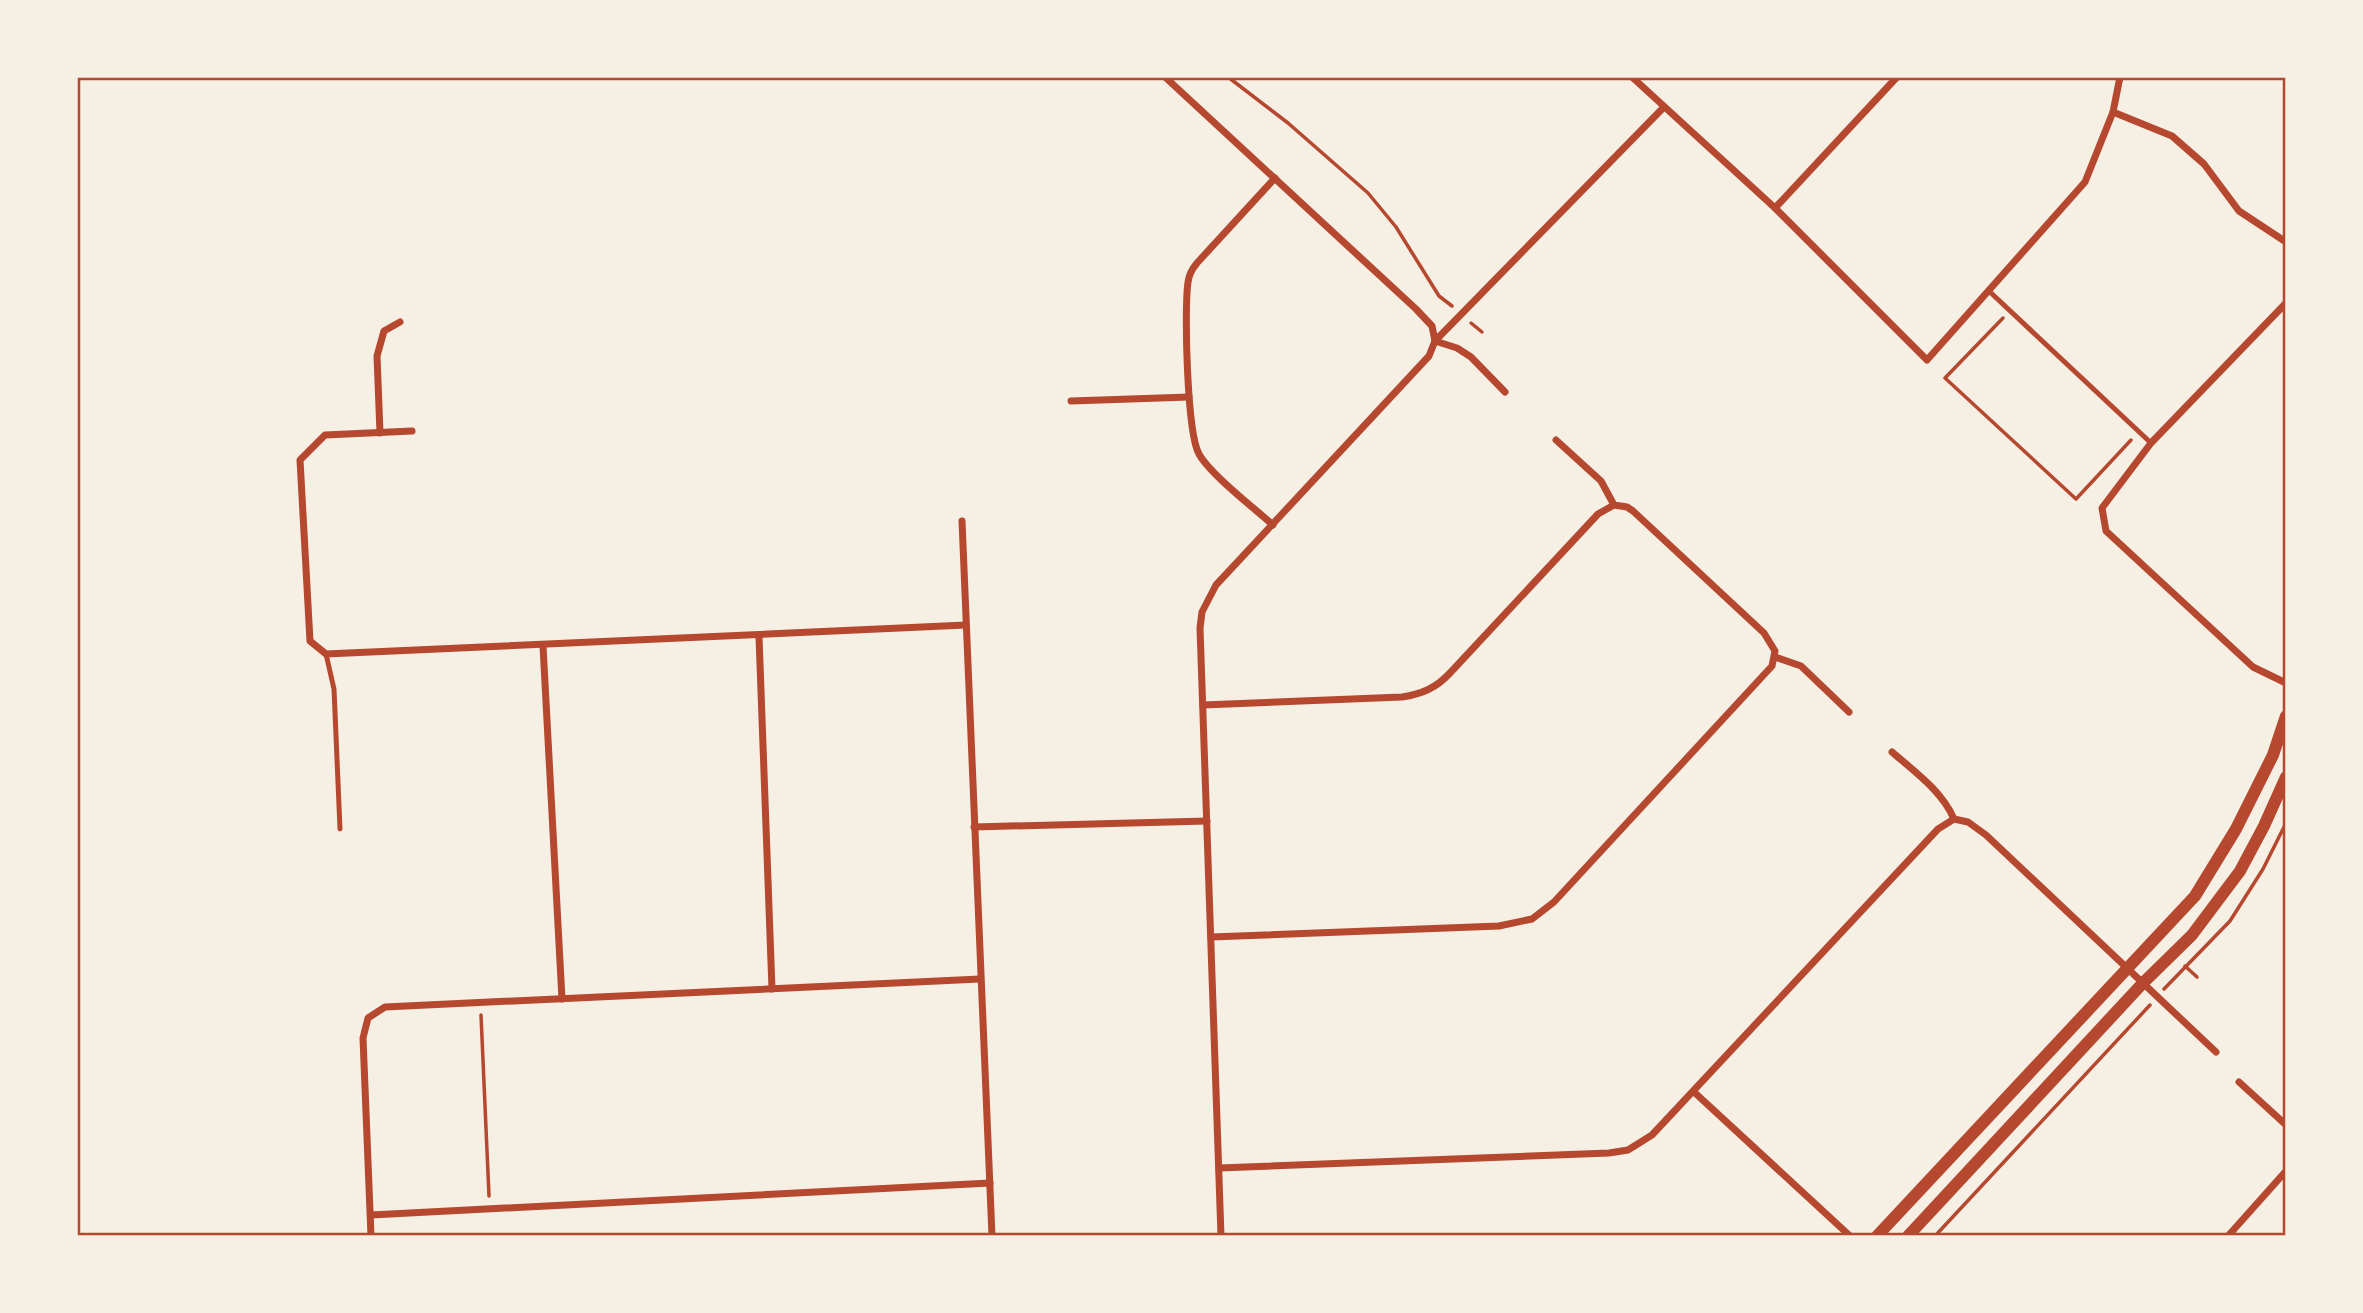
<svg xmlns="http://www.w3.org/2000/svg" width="2363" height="1313" font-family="Ubuntu,sans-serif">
<rect width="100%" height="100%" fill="#f6efe4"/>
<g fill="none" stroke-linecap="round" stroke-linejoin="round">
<g stroke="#b5482f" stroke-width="3.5">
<polyline points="1228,77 1288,123 1368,193 1396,227 1439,296 1452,306"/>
<polyline points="2003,318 1945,378 2076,499 2131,440"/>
<polyline points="1471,323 1482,332"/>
<polyline points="2185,966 2197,977"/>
<polyline points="2164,989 2230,921 2263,869 2286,823"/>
<polyline points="481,1015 489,1196"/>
<polyline points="1935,1236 2150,1005"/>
</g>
<g stroke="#b5482f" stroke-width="5">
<polyline points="1990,292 2151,443"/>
<polyline points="326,654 334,689 340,829"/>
</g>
<g stroke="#b5482f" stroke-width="7">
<polyline points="1165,77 1416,309 1432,326 1435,341 1457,348 1471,357 1505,392"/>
<polyline points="1632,77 1775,208 1927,360 2085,182 2113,112"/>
<polyline points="2120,77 2113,112 2172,136 2204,164 2239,211 2286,242"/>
<polyline points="1775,208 1897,77"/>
<polyline points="2286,303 2151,443 2102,508 2106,531 2253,667 2286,683"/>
<polyline points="1071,401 1189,397"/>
<polyline points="412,431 325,435 300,460 310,641 326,654 966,625"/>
<polyline points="380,433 377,356 384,331 400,322"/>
<polyline points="962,521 992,1236"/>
<path d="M1273,525C1254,508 1210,474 1199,454C1187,433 1184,309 1188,282C1189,274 1192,269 1197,263L1275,178"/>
<polyline points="759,637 772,989"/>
<polyline points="543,646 562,999"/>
<polyline points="1775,657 1801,666 1849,712"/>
<path d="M1203,705L1402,697C1422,694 1436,688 1450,673L1598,514L1614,505"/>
<path d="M1892,752C1915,772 1942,791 1954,819"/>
<polyline points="974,827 1207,821"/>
<polyline points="1211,937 1499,926 1532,919 1554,902 1772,666 1775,651 1764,633 1633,511 1627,507 1614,505 1601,481 1556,440"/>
<polyline points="2239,1082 2286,1125"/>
<polyline points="1694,1092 1850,1236"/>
<polyline points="1219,1168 1609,1153 1628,1150 1652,1135 1938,829 1954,819 1968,822 1986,835 2216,1052"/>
<polyline points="371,1215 990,1183"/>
<polyline points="371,1236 363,1038 368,1018 385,1007 980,979"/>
<polyline points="1221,1236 1200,628 1202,612 1216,585 1429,356 1435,341 1663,108"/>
<polyline points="2228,1236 2286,1171"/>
</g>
<g stroke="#b5482f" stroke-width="12">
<polyline points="1877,1236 2195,896 2236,829 2273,755 2286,716"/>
<polyline points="1908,1236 2142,984 2192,935 2240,871 2264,826 2286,777"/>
</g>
</g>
<rect width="2363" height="1313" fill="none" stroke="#f6efe4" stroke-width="158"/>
<rect x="79" y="79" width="2205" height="1155" fill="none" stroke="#b5482f" stroke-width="2.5"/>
</svg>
